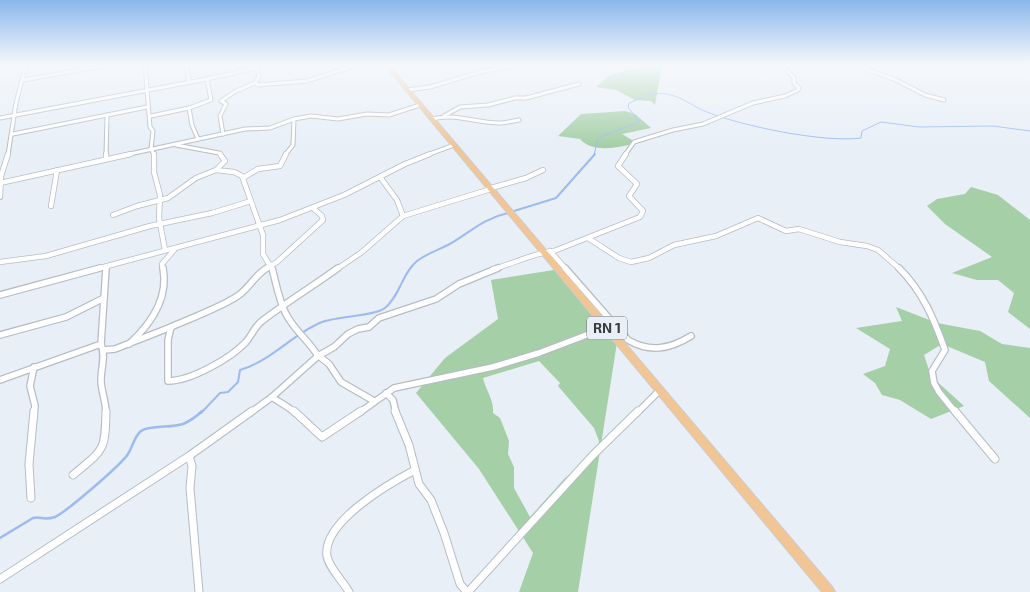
<svg xmlns="http://www.w3.org/2000/svg" width="1030" height="592" font-family="'Exo 2',sans-serif">
<rect width="100%" height="100%" fill="#e8eff7"/>
<g fill="#a5cfa7" fill-rule="evenodd">
<polygon points="643,64 662,64 655,105 651,101 635,100 616,90 596,87 610,75 640,67"/>
<path d="M625,111L635,114L651,128L622,134L637,143C620,147 593,154 580,139L558,136L581,114Z"/>
<polygon points="971,187 998,195 1030,220 1030,329 1008,312 1014,293 998,280 977,280 952,273 992,257 945,224 927,206 937,199 965,194"/>
<path d="M560,269L618,336L578,592H519L533,553L479,469L416,393L445,358L498,319L491,280ZM539,361L560,383L558,386L594,428L599,441L597,453L565,478L530,517L514,488V467L508,454L509,441L500,418L493,413C494,399 486,391 483,378Z"/>
<polygon points="896,307 937,323 980,331 1002,344 1030,348 1030,418 989,381 985,362 942,344 924,355 931,376 964,406 931,419 900,400 882,395 875,383 863,374 885,366 890,349 856,328 902,321"/>
</g>
<g fill="none" stroke-linecap="round" stroke-linejoin="round">
<path stroke="#9dbbef" stroke-width="1" d="M594,155L598,138L639,122L628,107L629,103C637,100 646,95 654,94C676,91 689,105 707,112C742,126 824,143 861,138L862,131L881,122L919,127L993,126L1030,131"/>
<g stroke="#9dbbef" stroke-width="2">
<polyline points="514,211 556,198 595,154"/>
<path d="M201,413L220,393L228,392L238,382L240,370C273,360 292,334 322,322C337,316 375,316 385,308C400,296 402,273 417,261C426,254 438,250 448,245C470,233 481,219 508,213"/>
</g>
<path stroke="#9dbbef" stroke-width="2.5" d="M0,538L33,518C41,516 43,521 55,517C66,512 121,465 128,454C133,446 134,437 141,431C149,425 172,428 183,424C190,421 197,416 202,411"/>
<defs>
<g id="minor-far3">
<polyline points="145,64 150,127 153,131 151,149 154,155"/>
<polyline points="186,64 189,81"/>
<polyline points="257,64 259,77 255,83 258,85 307,81 360,64"/>
<polyline points="852,64 896,80 925,95 944,100"/>
<polyline points="23,80 114,64"/>
<polyline points="407,90 430,87 480,72 524,64"/>
<polyline points="151,116 189,108"/>
<polyline points="444,116 460,107 488,105 515,98 526,98 579,84"/>
<polyline points="0,118 207,79"/>
<path d="M432,119C458,113 475,123 499,123C506,123 513,121 519,120"/>
<polyline points="13,134 147,107"/>
<polyline points="223,134 220,116 226,104 221,101 236,91 255,83"/>
<polyline points="198,139 192,125 189,108 211,100 207,79 257,68"/>
<polyline points="176,145 219,153 221,155"/>
<polyline points="8,155 16,103 26,64"/>
<polyline points="106,155 107,115"/>
<polyline points="125,155 245,129 270,128 294,119"/>
<polyline points="285,155 293,145 294,119 311,116 338,119 367,114 389,115 420,105"/>
<polyline points="427,155 454,145"/>
<polyline points="625,155 634,142 673,130 703,124 753,103 785,96 798,90 799,88 794,83 794,78 781,64"/>
</g>
<g id="minor-far2">
<polyline points="154,154 154,172 160,195 159,218 165,250"/>
<polyline points="220,154 225,161 216,170 234,172 242,176 263,235 263,254 272,269"/>
<polyline points="106,159 106,154"/>
<polyline points="380,177 397,200 403,216"/>
<polyline points="243,178 258,169 280,166 286,154"/>
<polyline points="0,183 131,154"/>
<polyline points="491,188 526,178 543,170"/>
<polyline points="0,197 1,176 8,154"/>
<polyline points="51,206 57,170"/>
<polyline points="113,215 137,206 168,198 196,178 216,170"/>
<polyline points="588,238 619,258 631,262 649,258 674,245 716,236 758,218 786,231 799,229 840,242 867,246 878,250 900,269"/>
<polyline points="550,251 566,269"/>
<polyline points="0,262 46,256 150,226 212,213 251,201"/>
<polyline points="96,269 280,220 344,195 405,164 430,154"/>
<polyline points="106,269 106,267"/>
<polyline points="163,269 162,264 174,250"/>
<polyline points="265,269 277,262 323,220 322,216 313,208"/>
<polyline points="337,269 362,252 403,216 491,189"/>
<path d="M493,269C513,264 533,253 554,251L640,217L643,211L629,196L637,184L618,166L626,154"/>
</g>
<g id="minor-far1">
<path d="M267,268C255,275 250,287 239,295C224,306 189,319 171,327L168,340V381C191,381 231,358 246,342C252,335 255,326 262,321C287,302 313,286 338,268"/>
<path d="M272,268C276,283 279,301 286,314C294,330 309,341 318,356"/>
<path d="M565,268L628,340C650,353 670,349 691,336"/>
<path d="M899,268C923,292 934,319 945,350L932,371L934,383L939,392L956,413"/>
<polyline points="0,295 100,268"/>
<polyline points="0,335 66,317 104,298"/>
<path d="M129,344C151,324 169,299 163,268"/>
<polyline points="104,350 115,349 171,327"/>
<polyline points="319,356 329,364 341,382 374,401"/>
<polyline points="0,380 101,344"/>
<polyline points="386,393 393,400 396,413"/>
<path d="M272,397C280,403 288,406 295,413"/>
<polyline points="34,413 35,406 30,386 34,367"/>
<path d="M106,413C106,401 101,391 101,380C101,368 106,356 101,344L106,268"/>
<polyline points="250,413 272,397 318,356 334,347 348,334 358,329 369,327 379,318 436,299 459,284 498,268"/>
<polyline points="359,413 394,388 493,367 539,353 589,334 604,324"/>
<polyline points="637,413 659,391"/>
</g>
<g id="minor">
<polyline points="294,411 322,437 361,411"/>
<polyline points="395,411 409,445 419,484 431,500 444,533 460,584 467,592"/>
<polyline points="955,411 995,459"/>
<polyline points="189,456 192,466 190,488 199,592"/>
<path d="M73,475C104,449 105,452 106,411"/>
<polyline points="31,498 29,464 34,411"/>
<polyline points="0,579 189,456 252,411"/>
<path d="M349,592C343,581 329,568 327,556C322,522 390,483 415,470"/>
<polyline points="468,592 593,455 638,411"/>
</g>
<polygon id="primary" points="384,64 388,64 833,588 835,592 822,592"/>
</defs>
<use href="#minor-far3" stroke="#b6bdc4" stroke-width="5"/>
<use href="#minor-far2" stroke="#b6bdc4" stroke-width="6"/>
<use href="#minor-far1" stroke="#b6bdc4" stroke-width="8"/>
<use href="#minor" stroke="#b6bdc4" stroke-width="9"/>
<use href="#primary" stroke="#cccccd" stroke-width="2"/>
<use href="#minor-far3" stroke="#fff" stroke-width="3"/>
<use href="#minor-far2" stroke="#fff" stroke-width="4.5"/>
<use href="#minor-far1" stroke="#fff" stroke-width="5.5"/>
<use href="#minor" stroke="#fff" stroke-width="7"/>
<use href="#primary" fill="#f2c595" fill-rule="evenodd"/>
</g>
<linearGradient id="sky" x2="0" y2="1"><stop stop-color="#8ab7eb"/><stop offset="0.44" stop-color="#f5f8fb"/><stop offset="1" stop-color="#f5f8fb" stop-opacity="0"/></linearGradient>
<rect width="1030" height="147" fill="url(#sky)"/>
<g text-anchor="middle" stroke-width="4" stroke-linejoin="round" paint-order="stroke">
<rect fill="#e8eff7" stroke="#6e7276" stroke-width="1" x="587" y="316.5" width="40" height="23" rx="4"/>
<g font-size="14" font-weight="bold" fill="#393c3e">
<text x="607" y="333">RN 1</text>
</g>
</g>
</svg>
